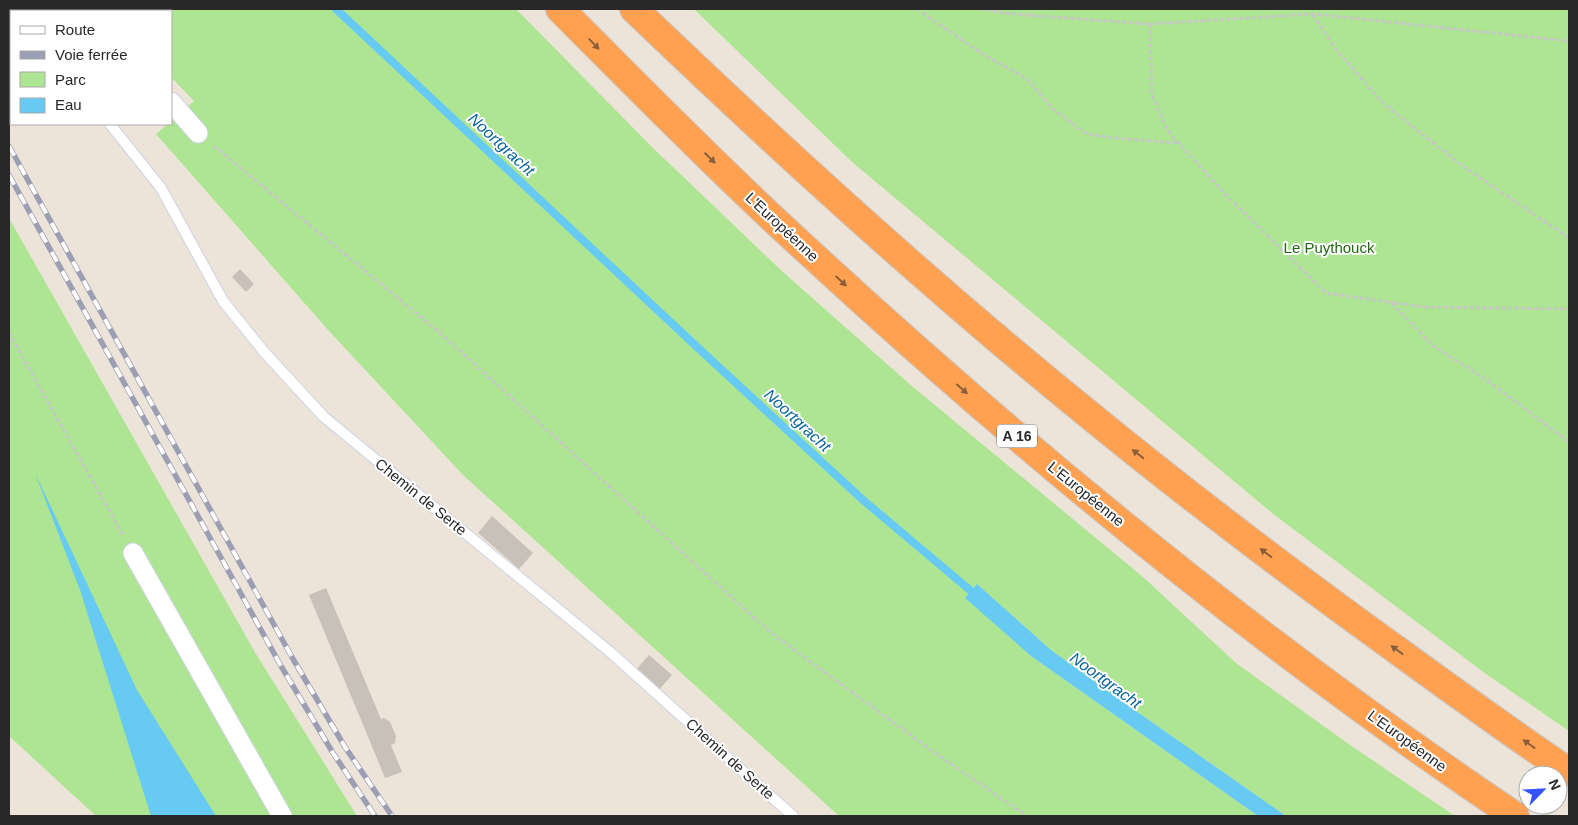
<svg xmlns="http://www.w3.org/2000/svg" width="1578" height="825" font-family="Arial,sans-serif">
<rect width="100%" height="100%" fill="#ece4d9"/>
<g fill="#ade593">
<polygon points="110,9 516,9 651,146 784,273 913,387 1143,577 1236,663 1350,745 1455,816 1286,816 1126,704 1051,650 977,584 1031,656 1258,816 839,816 463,475 329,331 156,134 168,124 171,124 171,121 194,101 171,77 171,11 112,11"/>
<polygon points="694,9 1569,9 1569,731 1486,674 1272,513 852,162"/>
<polygon points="9,218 256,654 357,816 96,816 9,736"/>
</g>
<g fill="#67caf3">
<polygon points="35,473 137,690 216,816 151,816 80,590"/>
<polygon points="977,584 1051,650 1126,704 1286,816 1258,816 1031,656 965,598"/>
</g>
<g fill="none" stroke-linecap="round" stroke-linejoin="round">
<polyline stroke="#67caf3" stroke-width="8" points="336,9 696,346 863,500 977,596"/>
</g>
<g fill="#c7c1b9">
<polygon points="240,269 254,284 246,292 232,277"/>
<polygon points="492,516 533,553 519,569 478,533"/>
<polygon points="326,588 381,719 384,718 390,722 396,736 395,743 391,745 402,772 385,778 364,727 309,595"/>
<polygon points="649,655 672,675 658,691 635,671"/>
</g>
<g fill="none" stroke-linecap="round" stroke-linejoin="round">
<defs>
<g id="service">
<polyline points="30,9 31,11"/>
<polyline points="110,124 161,188 223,301 265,353 324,417 609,651 793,816"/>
</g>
<g id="minor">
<polyline points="90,9 92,11"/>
<polyline points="171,102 198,133"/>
<polyline points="133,553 282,816"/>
</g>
<g id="motorway">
<path d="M560,9C634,83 707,158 784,229C1013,442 1256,642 1515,816"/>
<path d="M634,9C780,149 929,285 1087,413C1176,486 1268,556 1361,624C1430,674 1499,725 1569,772"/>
</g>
</defs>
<use href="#service" stroke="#cfd2e2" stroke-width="12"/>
<use href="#minor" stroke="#cfd2e2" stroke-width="21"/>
<use href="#motorway" stroke="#c7c7c7" stroke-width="30"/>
<g stroke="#c7c7c7" stroke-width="3" stroke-dasharray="4 2.5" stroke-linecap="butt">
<polyline points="917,9 984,55 1026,78 1053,109 1087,134 1114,138 1178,143"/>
<polyline points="980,9 1011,14 1150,24 1313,14 1569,41"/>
<polyline points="1313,15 1338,52 1385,105 1464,167 1569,238"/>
<polyline points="1150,24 1152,94 1167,130 1227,196 1326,293 1424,307 1569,309"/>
<polyline points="214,146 439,332 770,632 935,753 1027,816"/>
<polyline points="1392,303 1432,345 1491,383 1569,442"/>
<polyline points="9,333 123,535"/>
</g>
<use href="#service" stroke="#fff" stroke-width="10"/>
<use href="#minor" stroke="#fff" stroke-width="19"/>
<use href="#motorway" stroke="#ffa151" stroke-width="28"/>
<defs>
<g id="rail">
<polyline points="9,146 293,659 345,747 392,816"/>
<polyline points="9,175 281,666 333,753 375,816"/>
</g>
</defs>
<use href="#rail" stroke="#9c9fb4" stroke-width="5.5"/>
<use href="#rail" stroke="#fff" stroke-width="4" stroke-dasharray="11" stroke-linecap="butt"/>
</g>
<defs><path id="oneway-solid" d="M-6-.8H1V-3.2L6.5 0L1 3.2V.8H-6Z" transform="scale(1.25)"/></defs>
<g fill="#895e3a">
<use href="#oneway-solid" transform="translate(594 44) rotate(46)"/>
<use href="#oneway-solid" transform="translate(710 158) rotate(44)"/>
<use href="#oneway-solid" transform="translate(841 281) rotate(43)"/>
<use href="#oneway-solid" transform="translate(962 389) rotate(41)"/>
<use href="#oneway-solid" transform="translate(1138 454) rotate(-142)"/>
<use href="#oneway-solid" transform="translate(1266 553) rotate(-143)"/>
<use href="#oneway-solid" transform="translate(1397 650) rotate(-144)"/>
<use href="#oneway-solid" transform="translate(1529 744) rotate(-144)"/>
</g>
<g text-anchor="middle" stroke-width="4" stroke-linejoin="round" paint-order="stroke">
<rect fill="#fff" stroke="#686868" stroke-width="1" x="997" y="424.5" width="40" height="23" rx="4"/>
<g font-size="14" font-weight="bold" fill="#282828">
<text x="1017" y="441">A 16</text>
</g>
<g font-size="15" fill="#282828" stroke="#fff">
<text transform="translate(782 227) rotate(43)" y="5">L'Européenne</text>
<text transform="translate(1086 494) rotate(39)" y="5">L'Européenne</text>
<text transform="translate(421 497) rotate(39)" y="5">Chemin de Serte</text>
<text transform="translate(1407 741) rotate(36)" y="5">L'Européenne</text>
<text transform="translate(730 759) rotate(42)" y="5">Chemin de Serte</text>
</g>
<g font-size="15" fill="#256716" stroke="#fff">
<text x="1329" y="253">Le Puythouck</text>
</g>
<g font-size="16" font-style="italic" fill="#08659d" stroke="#fff">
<text transform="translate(502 144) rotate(43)" y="6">Noortgracht</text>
<text transform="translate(798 420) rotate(43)" y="6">Noortgracht</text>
<text transform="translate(1106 680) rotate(36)" y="6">Noortgracht</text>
</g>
</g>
<rect width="1578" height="825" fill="none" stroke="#282828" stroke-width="20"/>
<rect x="10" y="10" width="162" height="115" fill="#ffffff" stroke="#a9a9a9"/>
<rect x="20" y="26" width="25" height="8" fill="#ffffff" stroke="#a9a9a9"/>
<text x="55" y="35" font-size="15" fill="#282828">Route</text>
<rect x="20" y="51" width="25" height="8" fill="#9c9fb4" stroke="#a9a9a9"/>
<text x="55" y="60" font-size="15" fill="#282828">Voie ferrée</text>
<rect x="20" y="72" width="25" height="15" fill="#ade593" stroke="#a9a9a9"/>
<text x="55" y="85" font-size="15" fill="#282828">Parc</text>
<rect x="20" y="98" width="25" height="15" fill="#67caf3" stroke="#a9a9a9"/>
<text x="55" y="110" font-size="15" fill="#282828">Eau</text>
<g transform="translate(1543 790) rotate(66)"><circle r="24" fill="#ffffff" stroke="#a9a9a9"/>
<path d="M0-4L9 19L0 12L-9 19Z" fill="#3353ff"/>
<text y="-8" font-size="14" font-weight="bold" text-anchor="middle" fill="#282828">N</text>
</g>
</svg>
